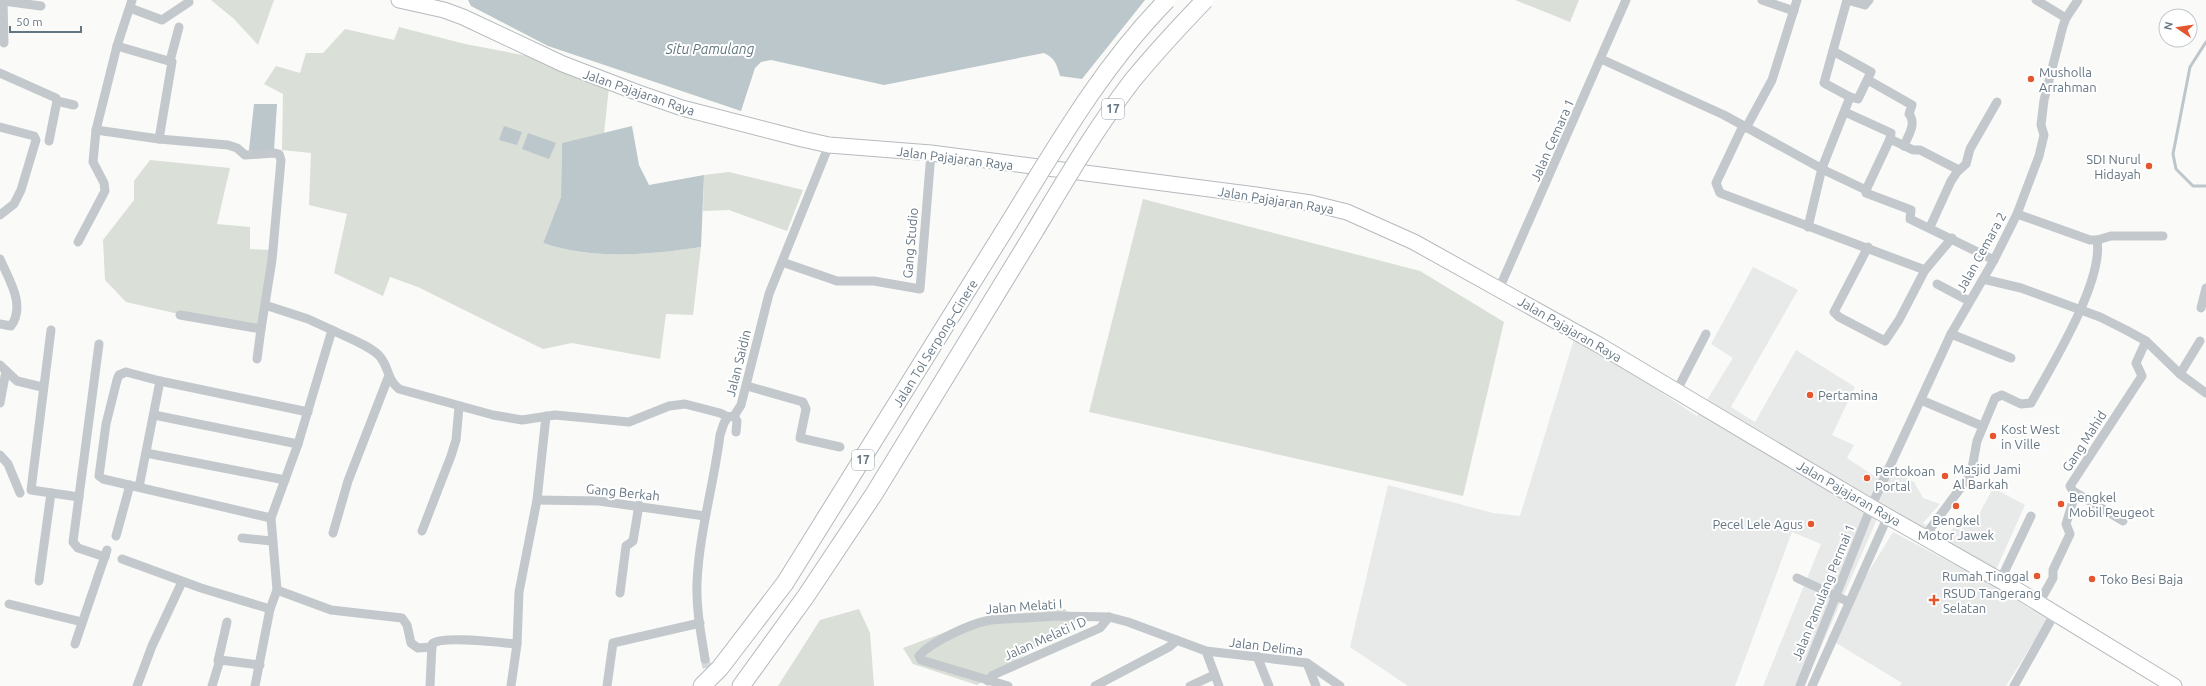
<svg xmlns="http://www.w3.org/2000/svg" width="2206" height="686" font-family="Ubuntu,sans-serif">
<rect width="100%" height="100%" fill="#fafaf8"/>
<g fill="#e8e9e9">
<polygon points="1753,267 1798,290 1731,407 1755,422 1796,350 1855,387 1832,435 1854,445 1847,458 1877,478 1882,465 1914,482 1923,498 1940,504 1923,523 1946,537 1964,514 1976,520 1993,488 2025,505 1995,572 1877,519 1804,686 1763,686 1821,544 1792,532 1735,686 1408,686 1350,647 1388,485 1493,513 1520,516 1575,336 1697,416 1733,358 1711,344"/>
<polygon points="1893,532 1986,581 2048,619 2006,686 1900,686 1902,683 1828,638"/>
</g>
<g fill="#dadfd7">
<polygon points="211,0 274,0 258,45 234,19"/>
<polygon points="1515,0 1579,0 1570,22"/>
<path d="M399,27L465,44L528,56L609,87L604,133L562,143L561,197L543,243C593,260 649,255 701,247L693,315L666,314L660,359L572,343L543,349L418,287L390,277L383,296L334,273L347,214L309,205L311,153L282,150L283,94L264,84L276,66L300,73L306,53H323L345,29L394,40Z"/>
<polygon points="150,160 230,168 217,224 250,227 250,249 271,250 263,333 126,302 105,280 103,240 134,200 134,181"/>
<polygon points="729,172 803,190 787,231 729,210 703,211 704,175"/>
<polygon points="1143,199 1420,271 1504,322 1463,496 1089,412"/>
<polygon points="859,609 870,633 874,686 778,686 820,620"/>
<polygon points="1065,609 1076,622 977,685 913,664 903,648 988,616"/>
</g>
<g fill="#bbc7cb">
<path d="M468,0H1145L1082,79L1060,76C1057,65 1055,58 1044,53L884,85L771,60L761,62L755,68L741,111L548,46L471,6Z"/>
<polygon points="254,104 277,104 274,150 249,150"/>
<polygon points="504,126 522,132 517,145 499,140"/>
<path d="M632,126L639,165L649,185L704,175L701,247C649,255 593,260 543,243L561,197L562,143Z"/>
<polygon points="528,133 556,143 549,159 522,149"/>
</g>
<polygon fill="#fafaf8" points="1146,0 1146,3 1120,37 1098,64 1084,80 1081,81"/>
<g fill="none" stroke-linecap="round" stroke-linejoin="round">
<polyline stroke="#bbc7cb" stroke-width="3" points="2206,42 2190,67 2173,154 2176,169 2193,186 2206,186"/>
<polyline stroke="#d5d9db" stroke-width="9" stroke-dasharray="9 4.5" stroke-linecap="butt" points="705,659 710,681"/>
<defs>
<polyline id="primary" points="399,0 444,10 463,17 563,64 636,92 682,108 802,139 829,145 931,153 1256,195 1311,203 1347,212 1414,242 1599,345 1871,507 2017,590 2174,686"/>
<g id="motorway">
<polyline points="702,686 720,668 785,583 1009,223"/>
<polyline points="741,686 806,596 874,494 1036,229"/>
</g>
</defs>
<use href="#primary" stroke="#b5babe" stroke-width="17"/>
<use href="#motorway" stroke="#b4b9bd" stroke-width="19"/>
<g stroke="#c3c8cc" stroke-width="9">
<polyline points="3,0 4,43"/>
<polyline points="1762,0 1794,11"/>
<polyline points="1847,0 1865,5 1869,0"/>
<polyline points="2036,0 2066,18"/>
<polyline points="3,1 41,6"/>
<polyline points="130,8 162,20 189,2"/>
<polyline points="117,46 172,62 159,139"/>
<polyline points="1833,51 1871,72 1858,99 1850,97"/>
<polyline points="1601,59 1724,115 1826,171 1866,190 1866,193 1911,210 1910,219 1994,260"/>
<polyline points="170,61 179,27"/>
<polyline points="0,73 56,98 57,101 49,141"/>
<path d="M1868,80L1912,105L1909,114C1917,124 1908,135 1904,146"/>
<polyline points="57,101 74,105"/>
<polyline points="1845,112 1891,133 1890,139 1913,150 1920,150 1959,170"/>
<polyline points="1743,126 1716,183 1720,193 1925,270"/>
<polyline points="0,127 34,136 36,140 21,190 14,204 0,215"/>
<polyline points="1746,128 1772,80 1797,0"/>
<polyline points="96,130 159,139 228,145 237,148 245,155 275,153 279,154 281,160 272,260 261,329 180,315"/>
<polyline points="1866,190 1890,139"/>
<polyline points="1808,227 1822,168 1850,97 1824,83 1847,0"/>
<polyline points="1930,227 1951,181 1957,172 1966,164 1970,149 1997,102"/>
<polyline points="2097,240 2111,236 2163,236"/>
<polyline points="78,242 105,191 104,183 93,162 96,130 117,46 132,0"/>
<polyline points="1868,247 1834,312 1839,317 1885,341 1899,320 1925,270 1952,238"/>
<path d="M0,259C9,280 26,305 11,326L0,324"/>
<polyline points="782,262 837,281 874,281 920,289 931,153"/>
<polyline points="1983,279 2021,288 2100,317 2126,330 2146,341 2180,374 2206,393"/>
<polyline points="1937,284 1969,301"/>
<polyline points="1499,289 1626,0"/>
<polyline points="265,305 308,319 332,330"/>
<polyline points="2201,308 2206,288"/>
<polyline points="51,330 31,490 79,497"/>
<polyline points="1951,334 2011,358"/>
<polyline points="99,344 73,542 78,548 105,557"/>
<polyline points="257,359 261,329"/>
<polyline points="0,365 17,381 42,387"/>
<polyline points="2180,374 2200,341"/>
<polyline points="747,386 803,402 806,409 800,438 840,447"/>
<polyline points="1676,392 1706,334"/>
<polyline points="1921,400 1982,426"/>
<polyline points="0,403 6,371"/>
<polyline points="154,415 298,444"/>
<polyline points="734,416 737,421 736,432"/>
<polyline points="146,453 285,480"/>
<polyline points="0,455 8,464 20,493"/>
<polyline points="139,487 160,381"/>
<polyline points="2073,491 2123,521"/>
<polyline points="537,500 599,501 705,516"/>
<polyline points="271,518 103,479 99,476 106,424 117,380 119,375 126,372 160,381 308,412"/>
<polyline points="422,531 451,456 456,440 459,407"/>
<polyline points="333,533 348,481 388,378"/>
<polyline points="116,536 130,485"/>
<path d="M1924,537L1971,474L1977,441L1995,398L2002,395L2021,404L2031,403C2052,365 2104,281 2097,240H2090L2017,214"/>
<polyline points="242,538 272,541"/>
<polyline points="122,559 201,588 270,609"/>
<polyline points="1797,578 1849,602"/>
<polyline points="39,581 51,493"/>
<polyline points="2000,581 2031,516"/>
<polyline points="277,590 331,610 402,618 407,625 411,643 418,648 432,647"/>
<polyline points="620,593 626,546 633,541 639,505"/>
<polyline points="2039,603 2053,578 2053,570 2070,534 2066,524 2075,495 2070,486 2142,376 2136,363 2146,341"/>
<polyline points="9,604 82,622"/>
<polyline points="75,644 107,550"/>
<polyline points="1206,651 1219,686"/>
<polyline points="1257,656 1269,686"/>
<path d="M705,659C701,634 696,609 697,583C699,533 714,484 720,435L724,423L728,417L734,416L741,405L769,294L829,145"/>
<polyline points="218,661 227,622"/>
<polyline points="1307,663 1316,686"/>
<polyline points="988,681 993,675 1100,628 1109,617"/>
<polyline points="137,686 152,646 182,582"/>
<polyline points="212,686 220,660 260,665"/>
<path d="M255,686L270,609L277,590L271,518L298,444L332,330C344,336 374,347 381,358C390,370 386,378 399,389L493,415L522,420L555,415L629,422L669,406L685,404L720,413L728,417"/>
<path d="M430,686L432,644C442,635 502,643 517,644L519,592L537,500L546,416"/>
<polyline points="511,686 517,644"/>
<polyline points="607,686 613,643 700,623"/>
<path d="M1008,686L921,660L919,656C932,641 970,624 990,620L1058,616L1109,617L1128,622L1206,651L1307,663L1340,686"/>
<polyline points="1095,686 1169,647 1177,640"/>
<polyline points="1190,686 1214,675"/>
<polyline points="1800,686 1871,507 1951,334 1994,260 2017,214 2039,156 2044,135 2041,125 2044,100 2063,26 2066,18 2078,0"/>
<polyline points="1812,686 1888,516"/>
<polyline points="2014,686 2055,613"/>
</g>
<use href="#primary" stroke="#fff" stroke-width="15"/>
<use href="#motorway" stroke="#fff" stroke-width="17"/>
<defs>
<g id="motorway-bridge">
<path d="M1009,223C1057,145 1103,65 1167,0"/>
<path d="M1036,229C1066,179 1096,128 1132,81C1155,53 1180,26 1205,0"/>
</g>
</defs>
<use href="#motorway-bridge" stroke="#b4b9bd" stroke-width="19" stroke-linecap="butt"/>
<use href="#motorway-bridge" stroke="#fff" stroke-width="17"/>
</g>
<g fill="#e4572e" stroke="#fff" stroke-width="1.5">
<circle cx="2031" cy="79" r="4"/>
<circle cx="2149" cy="166" r="4"/>
<circle cx="1810" cy="395" r="4"/>
<circle cx="1993" cy="436" r="4"/>
<circle cx="1945" cy="476" r="4"/>
<circle cx="1867" cy="478" r="4"/>
<circle cx="2061" cy="504" r="4"/>
<circle cx="1956" cy="506" r="4"/>
<circle cx="1811" cy="524" r="4"/>
<circle cx="2037" cy="576" r="4"/>
<circle cx="2092" cy="579" r="4"/>
<path d="M1932 594h4v4h4v4h-4v4h-4v-4h-4v-4h4z"/>
</g>
<g text-anchor="middle" stroke-width="4" stroke-linejoin="round" paint-order="stroke">
<g fill="#fff" stroke="#939fa8" stroke-width="1">
<rect x="1102" y="99" width="22" height="20" rx="3"/>
<rect x="852" y="450" width="22" height="20" rx="3"/>
</g>
<g font-size="12" font-weight="bold" fill="#657683">
<text x="1113" y="113">17</text>
<text x="863" y="464">17</text>
</g>
<g font-size="13" fill="#657683" stroke="#fff" text-anchor="start">
<text x="2039" y="77">Musholla<tspan x="2039" dy="15">Arrahman</tspan></text>
<text x="2141" y="164" text-anchor="end">SDI Nurul<tspan x="2141" dy="15">Hidayah</tspan></text>
<text x="1818" y="400">Pertamina</text>
<text x="2001" y="434">Kost West<tspan x="2001" dy="15">in Ville</tspan></text>
<text x="1953" y="474">Masjid Jami<tspan x="1953" dy="15">Al Barkah</tspan></text>
<text x="1875" y="476">Pertokoan<tspan x="1875" dy="15">Portal</tspan></text>
<text x="2069" y="502">Bengkel<tspan x="2069" dy="15">Mobil Peugeot</tspan></text>
<text x="1956" y="525" text-anchor="middle">Bengkel<tspan x="1956" dy="15">Motor Jawek</tspan></text>
<text x="1803" y="529" text-anchor="end">Pecel Lele Agus</text>
<text x="2029" y="581" text-anchor="end">Rumah Tinggal</text>
<text x="2100" y="584">Toko Besi Baja</text>
<text x="1943" y="598">RSUD Tangerang<tspan x="1943" dy="15">Selatan</tspan></text>
</g>
<g font-size="13" fill="#657683" stroke="#fff">
<text transform="translate(639 92) rotate(19)" y="5">Jalan Pajajaran Raya</text>
<text transform="translate(1552 140) rotate(-66)" y="5">Jalan Cemara 1</text>
<text transform="translate(955 158) rotate(7)" y="5">Jalan Pajajaran Raya</text>
<text transform="translate(1276 200) rotate(9)" y="5">Jalan Pajajaran Raya</text>
<text transform="translate(910 243) rotate(-85)" y="5">Gang Studio</text>
<text transform="translate(1981 252) rotate(-61)" y="5">Jalan Cemara 2</text>
<text transform="translate(1570 329) rotate(30)" y="5">Jalan Pajajaran Raya</text>
<text transform="translate(935 343) rotate(-58)" y="5">Jalan Tol Serpong–Cinere</text>
<text transform="translate(738 363) rotate(-76)" y="5">Jalan Saidin</text>
<text transform="translate(2084 441) rotate(-57)" y="5">Gang Mahid</text>
<text transform="translate(623 492) rotate(6)" y="5">Gang Berkah</text>
<text transform="translate(1849 493) rotate(30)" y="5">Jalan Pajajaran Raya</text>
<text transform="translate(1823 592) rotate(-68)" y="5">Jalan Pamulang Permai 1</text>
<text transform="translate(1024 606) rotate(-4)" y="5">Jalan Melati I</text>
<text transform="translate(1045 638) rotate(-24)" y="5">Jalan Melati I D</text>
<text transform="translate(1266 646) rotate(7)" y="5">Jalan Delima</text>
</g>
<g font-size="14" font-style="italic" fill="#60757c" stroke="#fff">
<text x="710" y="54">Situ Pamulang</text>
</g>
</g>
<g transform="translate(2178 28) rotate(283)"><circle r="19" fill="#ffffff" stroke="#c1c8cd"/>
<path d="M0-3L7 15L0 10L-7 15Z" fill="#e4572e"/>
<text y="-6" font-size="11" font-weight="bold" text-anchor="middle" fill="#657683">N</text>
</g>
<path d="M10 26v6h71v-6" fill="none" stroke="#657683" stroke-width="2"/>
<text x="16" y="26" font-size="12" fill="#657683" stroke="#ffffff" stroke-width="3" paint-order="stroke">50 m</text>
</svg>
